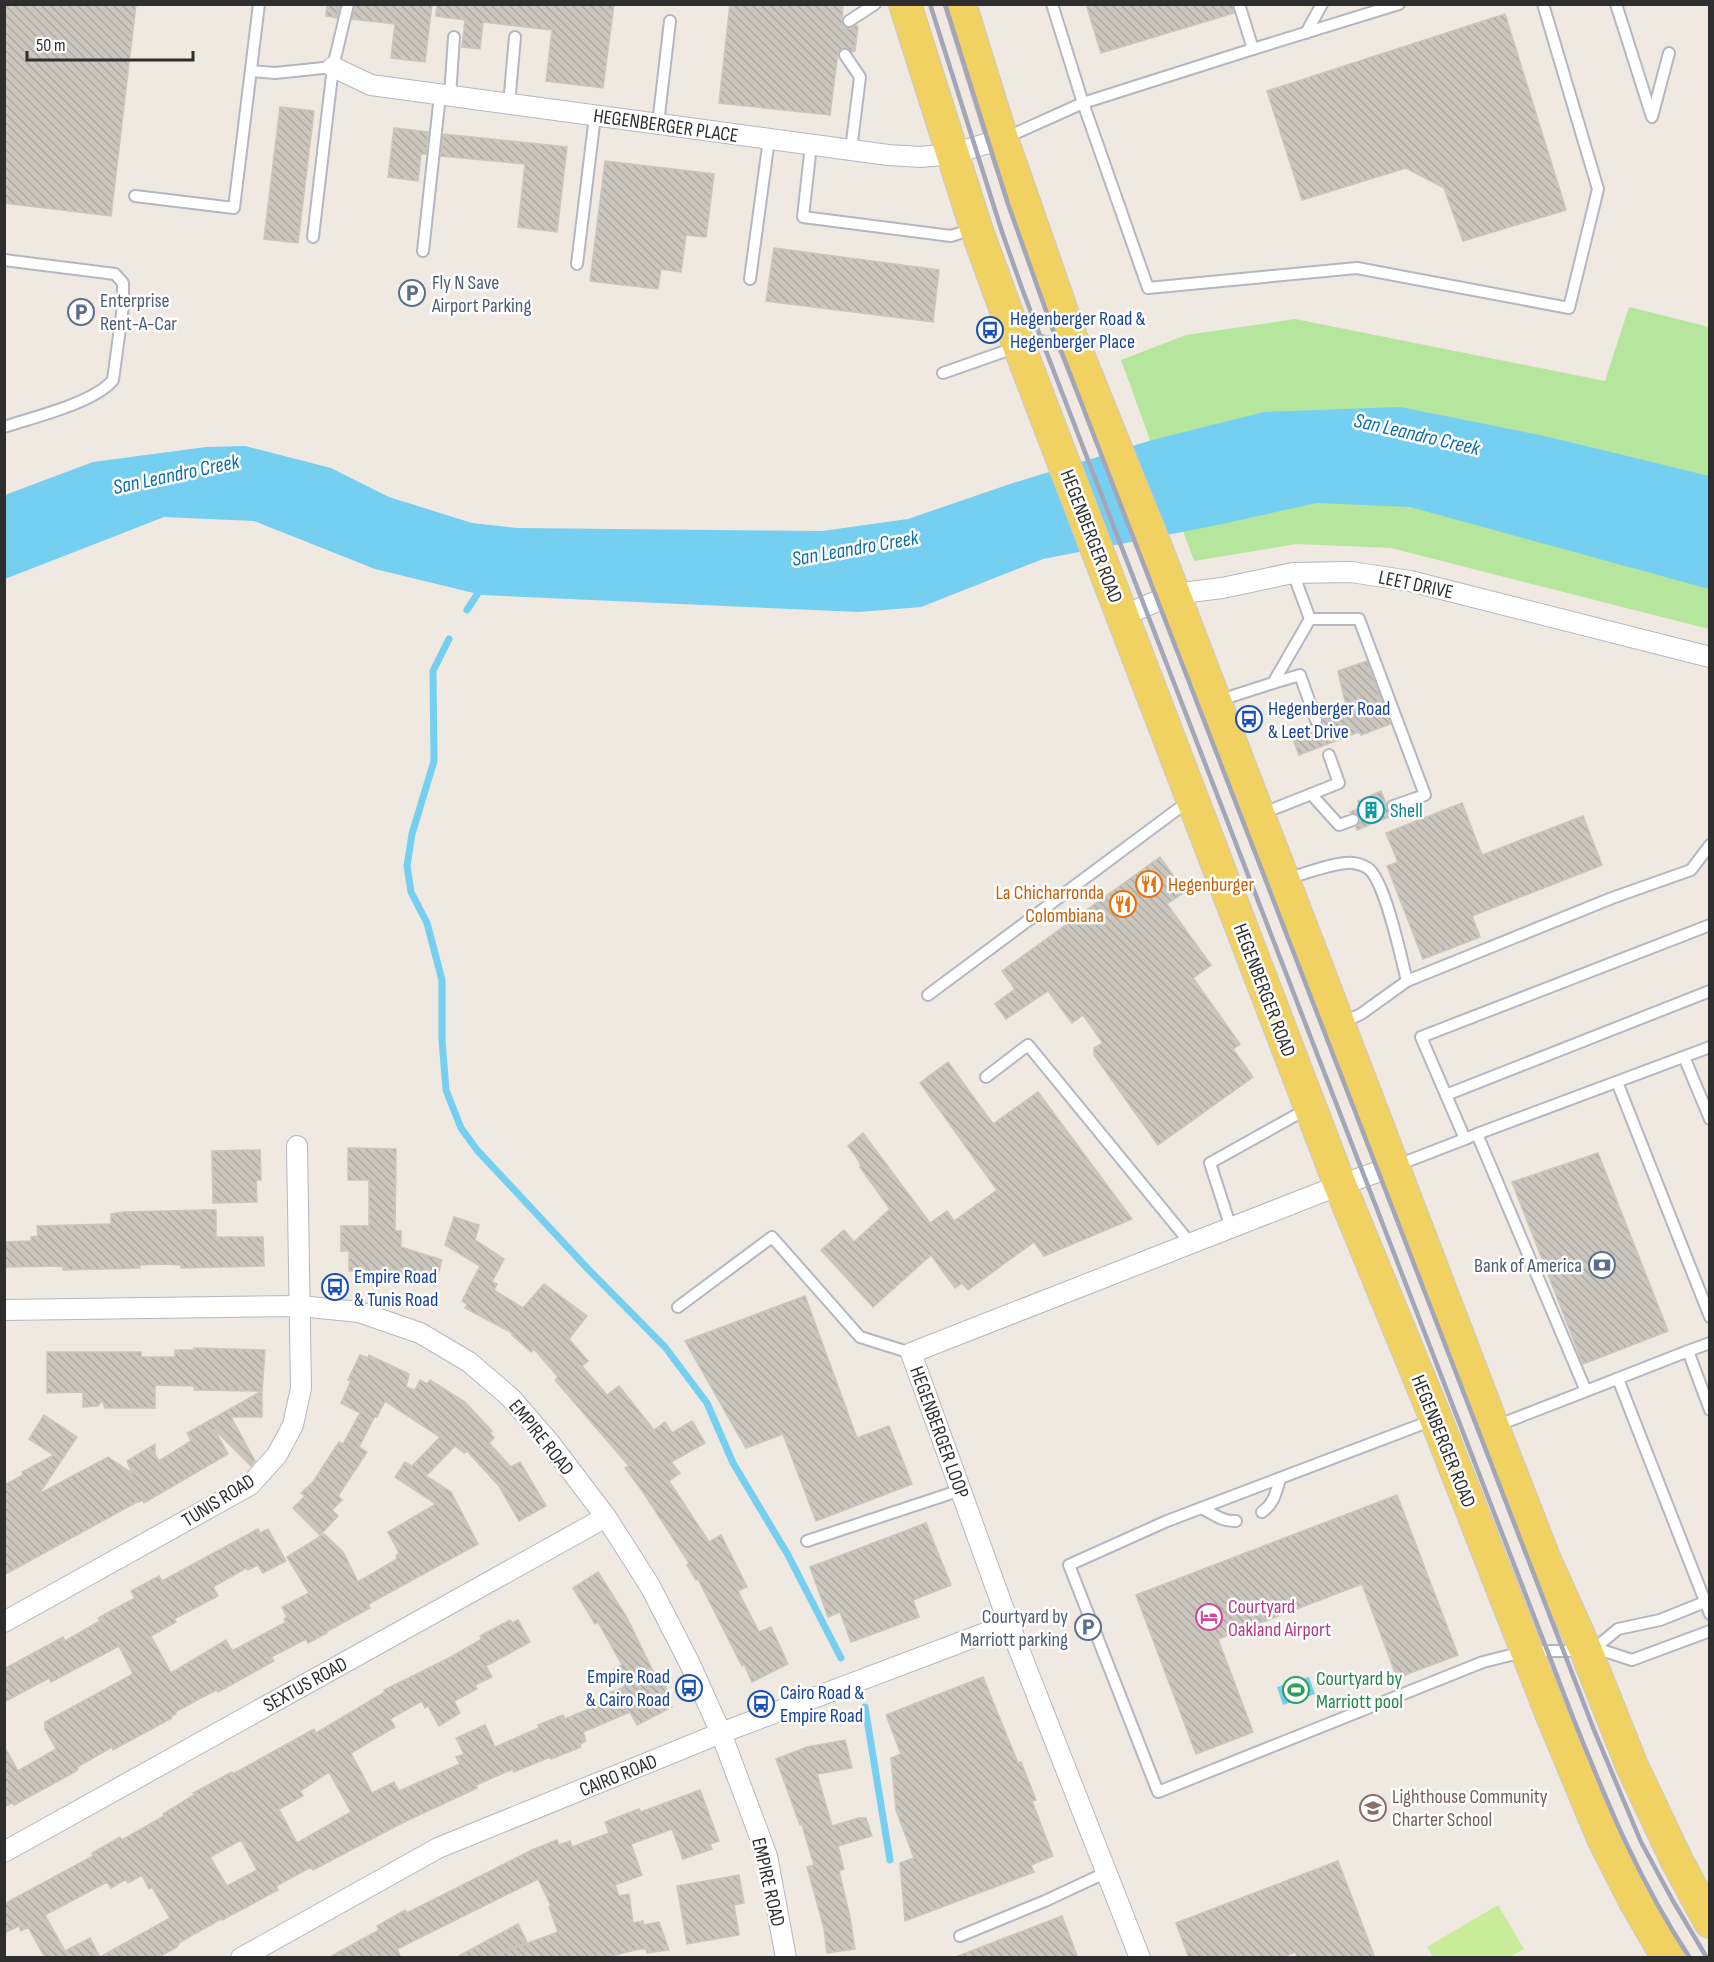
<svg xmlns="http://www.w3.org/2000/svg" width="1714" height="1962" font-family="'Sofia Sans Condensed',sans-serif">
<defs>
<pattern id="building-back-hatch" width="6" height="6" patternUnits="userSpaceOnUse" patternTransform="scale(1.5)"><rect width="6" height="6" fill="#cbc7bf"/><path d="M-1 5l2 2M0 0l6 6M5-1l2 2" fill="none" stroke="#afaba4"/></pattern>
</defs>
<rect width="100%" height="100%" fill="#efe9e1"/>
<polygon fill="#b6e59e" points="1629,307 1709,327 1709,629 1391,548 1297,544 1194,561 1121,360 1186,335 1295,319 1605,381"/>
<polygon fill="#c9ec9a" points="1498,1905 1524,1949 1510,1957 1433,1957 1427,1947"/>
<g fill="#75cff0">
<polygon points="1400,407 1549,437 1709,476 1709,589 1410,507 1317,503 1208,527 1043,559 921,607 859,612 482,595 375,569 254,521 164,517 5,579 5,495 93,462 206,447 245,446 331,468 389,497 472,523 517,528 822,531 908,519 1010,484 1152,440 1264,412"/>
<polygon points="1309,1677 1315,1694 1283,1705 1277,1687"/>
</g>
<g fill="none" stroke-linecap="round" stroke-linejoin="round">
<g stroke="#75cff0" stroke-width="7">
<polyline points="467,610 482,587"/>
<polyline points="449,639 433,671 434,761 412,834 407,866 411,892 427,923 442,980 442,1040 446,1090 461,1128 477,1150 588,1269 665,1347 707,1403 733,1463 788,1555 841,1658"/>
<polyline points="865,1707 890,1860"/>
</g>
</g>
<g fill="url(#building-back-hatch)" stroke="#cbc5ba" stroke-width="1.5" fill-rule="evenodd">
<polygon points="4,4 136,4 111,216 4,203"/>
<polygon points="327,4 340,4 337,18 326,16"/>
<polygon points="355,4 432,4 425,62 391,58 395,24 352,19"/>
<polygon points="437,4 614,4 603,88 546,81 552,30 483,22 480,49 462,47 465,20 436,16"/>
<polygon points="730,4 843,4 842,21 843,26 849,28 856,25 858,27 855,51 852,52 845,48 838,52 830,115 719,103"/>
<polygon points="1086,4 1232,4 1234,13 1101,53"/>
<polygon points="1505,14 1566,210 1463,241 1444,188 1406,168 1302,200 1267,91"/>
<polygon points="280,107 314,111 298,243 264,239"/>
<polygon points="394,128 428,132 426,154 421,154 418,181 388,177"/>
<polygon points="443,134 567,147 557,232 518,227 525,164 441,156"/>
<polygon points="605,161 714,174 706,237 686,235 681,272 661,269 658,289 590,281"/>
<polygon points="774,248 939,270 933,322 766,301"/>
<polygon points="1367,661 1390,724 1361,735 1359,732 1299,755 1290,732 1310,724 1314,727 1319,727 1323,719 1347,710 1338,671"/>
<polygon points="1381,791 1391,816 1357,830 1356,827 1360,822 1360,817 1350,812 1360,808 1358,801"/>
<polygon points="1462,803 1482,855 1583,816 1602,865 1472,916 1480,937 1423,959 1387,866 1398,862 1386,833"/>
<polygon points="1160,857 1185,892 1167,904 1211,965 1193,978 1240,1044 1233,1049 1253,1077 1158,1145 1094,1055 1094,1048 1103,1043 1083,1015 1072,1023 1048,991 1006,1019 995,1004 1015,989 1002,971"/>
<polygon points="948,1062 993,1124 1038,1092 1132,1219 1044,1256 1034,1242 968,1290 962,1283 955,1288 931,1255 873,1307 821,1250 844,1230 854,1242 890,1209 860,1167 861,1166 857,1158 848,1146 863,1133 930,1223 947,1211 954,1221 997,1190 920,1083"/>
<polygon points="348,1148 396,1149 395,1231 401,1231 401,1247 442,1260 435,1286 383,1271 349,1271 349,1251 341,1251 341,1226 369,1226 369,1180 348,1180"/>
<polygon points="260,1150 261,1180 256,1180 257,1202 213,1203 212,1151"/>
<polygon points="1598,1153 1668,1331 1583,1364 1512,1182"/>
<polygon points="207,1210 216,1210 216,1237 263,1237 264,1266 181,1268 181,1265 161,1264 140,1265 140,1268 63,1270 63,1266 4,1267 4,1242 31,1241 31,1237 38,1236 37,1226 111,1224 111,1214 124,1212"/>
<polygon points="454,1217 479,1225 475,1240 504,1259 492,1282 497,1284 494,1290 523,1308 544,1284 587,1316 569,1339 588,1361 582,1366 607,1395 619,1386 654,1430 665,1422 672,1433 692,1421 705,1443 671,1462 680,1473 669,1481 709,1542 721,1535 747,1587 738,1591 759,1632 771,1627 788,1664 752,1682 744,1664 742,1666 698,1579 696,1580 687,1565 689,1563 643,1492 625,1468 629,1466 555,1380 558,1377 534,1349 531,1352 512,1335 514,1334 465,1308 467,1304 462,1301 480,1266 445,1245"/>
<polygon points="805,1296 857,1438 889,1426 912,1484 816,1521 783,1434 746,1448 685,1341"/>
<polygon points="194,1348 265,1350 262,1391 194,1390 194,1386 155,1385 155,1408 105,1408 102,1400 98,1406 83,1407 83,1392 47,1393 47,1352 141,1352 141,1357 175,1357 175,1350 194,1350"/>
<polygon points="360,1355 368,1358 369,1355 409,1374 406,1387 415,1390 420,1380 427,1384 430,1380 465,1402 492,1431 490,1433 494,1438 489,1443 511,1467 520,1462 546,1506 519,1521 499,1486 467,1451 464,1453 455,1446 426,1476 451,1492 478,1544 374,1601 368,1605 370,1608 326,1632 327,1633 308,1643 306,1639 277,1654 271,1657 274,1661 218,1692 216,1690 175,1712 176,1714 171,1716 172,1718 113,1750 112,1747 77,1767 78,1769 75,1772 14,1805 12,1803 4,1807 4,1746 18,1771 56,1749 45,1729 45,1722 133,1674 119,1646 51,1682 49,1678 4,1702 4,1669 63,1637 65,1641 100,1621 98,1618 135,1598 131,1591 159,1576 162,1581 175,1574 258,1529 260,1533 268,1529 286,1561 263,1573 258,1565 248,1570 246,1568 213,1587 218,1596 174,1619 176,1622 151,1636 171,1673 226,1640 232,1651 286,1622 284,1619 287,1617 282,1607 309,1593 287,1557 324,1534 343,1552 358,1582 397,1559 396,1556 399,1553 388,1532 436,1504 395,1477 405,1462 412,1466 440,1437 385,1401 377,1417 375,1416 359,1447 367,1452 338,1496 342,1500 332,1510 338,1516 320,1535 293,1508 305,1496 301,1493 313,1482 339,1442 343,1444 360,1413 341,1403 351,1381 348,1380"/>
<polygon points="262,1391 262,1417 231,1417 255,1461 251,1466 214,1429 228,1454 144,1503 143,1500 135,1503 4,1575 4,1485 23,1475 22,1472 54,1455 29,1439 44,1415 77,1437 39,1494 108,1457 132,1473 127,1461 155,1444 155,1455 159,1461 191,1441 187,1433"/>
<polygon points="1397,1495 1458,1655 1397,1678 1362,1584 1218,1639 1253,1732 1196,1754 1136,1595"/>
<polygon points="926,1523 951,1585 913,1600 919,1617 851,1642 840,1612 828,1617 810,1567"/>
<path d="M598,1572L626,1616L656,1677L660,1675L671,1698L668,1700L672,1707L637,1725L630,1712L583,1732L586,1741L580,1744L581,1747L551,1759L550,1757L514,1772L513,1769L476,1785L477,1788L402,1823L313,1870L311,1867L276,1886L278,1890L222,1920L221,1919L180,1942L177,1947L157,1958H45L28,1927L21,1931L19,1926L4,1933V1904L93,1856L92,1853L120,1837L122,1840L164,1816L163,1814L194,1795L193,1793L232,1772L233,1774L314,1729L316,1733L385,1692L384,1690L449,1658L482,1639L480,1636L510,1620L512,1623L518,1620L530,1642L486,1666L492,1677L475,1685L477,1689L454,1701L460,1713L439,1726L428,1706L425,1708L422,1701L390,1719L395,1727L351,1753L372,1793L394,1782L399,1791L460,1764L456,1757L464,1754L456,1738L485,1725L495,1747L539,1728L538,1725L563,1715L565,1719L596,1706L593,1700L624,1687L614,1669L622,1665L598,1622L595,1624L573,1588ZM329,1772L351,1812L297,1843L279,1809L303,1796L300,1791ZM241,1840L257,1870L227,1886L210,1857ZM142,1875L149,1889L152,1887L170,1918L100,1957L90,1938L65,1951L45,1915L107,1882L111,1888L126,1879L128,1883Z"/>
<polygon points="983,1677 1018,1763 1021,1762 1036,1800 1032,1801 1053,1856 1031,1865 1034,1872 905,1921 900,1863 914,1858 896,1810 891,1758 901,1754 886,1715"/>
<polygon points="845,1740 852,1768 817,1774 832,1826 859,1818 866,1818 872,1836 838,1846 844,1869 839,1871 850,1917 855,1949 827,1953 824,1928 807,1867 814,1865 802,1825 800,1825 776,1759 807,1747"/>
<polygon points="700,1790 719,1841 710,1844 712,1849 683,1859 672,1829 631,1844 642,1875 615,1885 619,1896 629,1894 633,1923 643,1921 643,1925 659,1922 669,1950 647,1953 646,1949 640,1949 603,1958 495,1958 495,1955 558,1932 549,1907 551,1906 538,1879 397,1949 401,1958 328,1958 379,1930 377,1926 405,1910 407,1913 532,1850 557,1840 559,1845 570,1841 572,1847 609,1833 605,1822 639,1809 641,1812"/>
<polygon points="1338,1861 1375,1958 1298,1958 1295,1952 1281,1958 1189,1958 1176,1923"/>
<polygon points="739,1875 744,1903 734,1905 739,1935 687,1944 677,1886"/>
<polygon points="1062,1916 1078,1958 958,1958 958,1956"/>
<polygon points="518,1924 527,1942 490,1958 455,1958"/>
</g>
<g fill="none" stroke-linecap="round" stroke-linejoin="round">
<defs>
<g id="service">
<polyline points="1052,4 1083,103 1148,288 1357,268 1569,308 1598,189 1543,4"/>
<polyline points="1239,4 1253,49 1399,4"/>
<polyline points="1616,4 1652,117 1669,53"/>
<polyline points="849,21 875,4"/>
<polyline points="1306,33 1322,4"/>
<polyline points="845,55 860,77 851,150"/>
<polyline points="251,71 275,73 333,67"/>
<polyline points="450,96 454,37"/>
<polyline points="509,104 515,37"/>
<polyline points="658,124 670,21"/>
<polyline points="1005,138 1083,103 1253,49"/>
<polyline points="811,145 803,217 951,236 973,229"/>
<polyline points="135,196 234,208 259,4"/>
<polyline points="313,237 333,67 348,4"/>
<polyline points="423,251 440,95"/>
<path d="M4,260L115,274L123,283V306L113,380C94,403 34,417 4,427"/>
<polyline points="577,264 595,116"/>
<polyline points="750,279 769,139"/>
<polyline points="943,373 1037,340 1062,345 1066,351"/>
<polyline points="1310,619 1359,619 1425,795 1393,806"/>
<polyline points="1273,683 1300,675 1316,720"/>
<polyline points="1217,701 1273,683 1310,619 1293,573"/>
<polyline points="1311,794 1339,825 1353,820"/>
<polyline points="1261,814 1339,783 1329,755"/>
<path d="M1285,879C1301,875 1338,861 1353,863C1359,864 1366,866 1370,870C1386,886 1401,957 1407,981"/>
<polyline points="928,995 1190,800"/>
<polyline points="1342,1023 1361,1014 1407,981 1612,898 1691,870 1710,845"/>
<polyline points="1684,1057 1710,1119"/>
<polyline points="986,1077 1028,1045 1191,1244"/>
<polyline points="1617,1082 1710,1317"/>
<polyline points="1446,1095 1710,991"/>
<polyline points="1477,1134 1710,1047"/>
<polyline points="1465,1139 1477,1134 1586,1391 1496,1426"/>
<polyline points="1395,1166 1465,1139 1421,1037 1710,925"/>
<polyline points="1231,1228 1210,1163 1307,1109"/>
<polyline points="678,1307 772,1237 860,1337 911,1353"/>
<polyline points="1688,1351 1710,1343"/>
<polyline points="1618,1379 1710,1614"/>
<polyline points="1586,1391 1688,1351 1710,1410"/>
<polyline points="1433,1420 1167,1521 1069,1565 1158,1792 1483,1662 1527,1651 1586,1651 1595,1648 1618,1629 1660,1620 1710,1600"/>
<path d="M1202,1508C1213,1514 1223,1522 1236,1521"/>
<path d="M1262,1512C1274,1504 1276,1492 1280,1479"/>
<polyline points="807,1541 961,1490"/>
<polyline points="1595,1648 1632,1660 1710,1631"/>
<polyline points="960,1936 1045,1901 1107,1872"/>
</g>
<g id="minor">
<polyline points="333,67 371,85 888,155 921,157 952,154 1002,139"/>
<polyline points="1122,616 1174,594 1222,588 1293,573 1351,572 1410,581 1710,657"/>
<polyline points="4,1310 300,1306 359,1312 420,1333 469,1362 511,1398 549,1442 606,1517 650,1586 689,1662 721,1733 767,1856 786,1958"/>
<polyline points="4,1622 250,1485 277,1455 293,1425 301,1388 297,1146"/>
<polyline points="4,1852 606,1517"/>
<polyline points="241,1958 438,1848 721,1733 1009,1624"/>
<polyline points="1140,1958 1009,1624 911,1353 1340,1185 1392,1167"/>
</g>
<g id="primary">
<polyline points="905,4 976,228 1019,346 1340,1185 1436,1419 1551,1713 1603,1838 1636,1903 1668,1958"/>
<polyline points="960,4 1002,139 1072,340 1159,555 1493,1427 1545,1560 1586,1651 1632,1766 1677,1861 1710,1922"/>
</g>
</defs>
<use href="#service" stroke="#b4b7c1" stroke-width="14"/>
<use href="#minor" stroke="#b4b7c1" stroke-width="22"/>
<use href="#primary" stroke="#c9c9c9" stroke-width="34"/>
<use href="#service" stroke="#fff" stroke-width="10"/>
<use href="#minor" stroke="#fff" stroke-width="20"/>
<use href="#primary" stroke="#f2d163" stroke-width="32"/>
<g stroke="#a3a6b8" stroke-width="4.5">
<path d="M930,4L1002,232L1024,294L1574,1720C1608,1805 1639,1881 1690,1958"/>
<polyline points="945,4 1008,204 1050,322 1594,1730 1641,1842 1673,1901 1707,1958"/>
</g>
</g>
<defs>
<symbol id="parking-ring" viewBox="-11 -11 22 22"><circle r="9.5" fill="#fff" stroke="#5c6f8a" stroke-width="1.5"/><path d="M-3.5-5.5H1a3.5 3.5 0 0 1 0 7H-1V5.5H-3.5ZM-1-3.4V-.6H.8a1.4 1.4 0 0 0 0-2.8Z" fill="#5c6f8a"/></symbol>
<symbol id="bus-ring" viewBox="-11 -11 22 22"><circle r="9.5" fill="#fff" stroke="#1a4fb4" stroke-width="1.5"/><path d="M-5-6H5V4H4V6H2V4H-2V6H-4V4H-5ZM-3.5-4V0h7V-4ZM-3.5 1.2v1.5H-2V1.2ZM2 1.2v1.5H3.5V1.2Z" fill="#1a4fb4"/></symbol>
<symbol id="building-ring" viewBox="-11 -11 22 22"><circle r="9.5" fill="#fff" stroke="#0f9aa8" stroke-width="1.5"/><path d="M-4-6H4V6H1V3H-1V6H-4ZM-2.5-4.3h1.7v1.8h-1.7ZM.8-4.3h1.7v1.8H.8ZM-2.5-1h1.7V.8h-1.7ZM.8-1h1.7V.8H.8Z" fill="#0f9aa8"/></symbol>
<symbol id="restaurant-ring" viewBox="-11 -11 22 22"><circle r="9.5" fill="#fff" stroke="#e8710a" stroke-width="1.5"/><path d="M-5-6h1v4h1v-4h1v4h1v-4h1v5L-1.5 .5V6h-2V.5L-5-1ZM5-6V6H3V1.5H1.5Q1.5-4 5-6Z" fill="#e8710a"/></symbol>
<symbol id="bank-ring" viewBox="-11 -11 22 22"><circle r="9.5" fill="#fff" stroke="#5c6f8a" stroke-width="1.5"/><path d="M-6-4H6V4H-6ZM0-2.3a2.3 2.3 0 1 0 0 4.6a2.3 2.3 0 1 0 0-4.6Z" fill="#5c6f8a"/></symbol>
<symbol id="hotel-ring" viewBox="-11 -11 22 22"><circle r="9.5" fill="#fff" stroke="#d1479c" stroke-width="1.5"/><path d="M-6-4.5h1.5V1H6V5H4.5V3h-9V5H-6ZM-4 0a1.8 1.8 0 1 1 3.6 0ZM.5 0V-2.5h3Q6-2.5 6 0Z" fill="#d1479c"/></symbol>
<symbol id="stadium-ring" viewBox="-11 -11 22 22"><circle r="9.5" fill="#fff" stroke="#2e9e5b" stroke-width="1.5"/><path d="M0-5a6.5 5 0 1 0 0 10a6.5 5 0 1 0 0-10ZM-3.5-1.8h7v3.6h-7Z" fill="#2e9e5b"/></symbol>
<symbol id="school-ring" viewBox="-11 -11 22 22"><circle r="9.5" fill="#fff" stroke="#8d6e63" stroke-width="1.5"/><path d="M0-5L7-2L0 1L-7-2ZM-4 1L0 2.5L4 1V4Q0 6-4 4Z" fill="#8d6e63"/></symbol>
</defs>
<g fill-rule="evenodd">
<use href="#parking-ring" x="397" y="278" width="30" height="30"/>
<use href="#parking-ring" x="66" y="297" width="30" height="30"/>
<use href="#bus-ring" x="975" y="315" width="30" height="30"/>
<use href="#bus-ring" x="1234" y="704" width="30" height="30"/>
<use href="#building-ring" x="1356" y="795" width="30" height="30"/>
<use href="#restaurant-ring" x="1134" y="869" width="30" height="30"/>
<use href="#restaurant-ring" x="1108" y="889" width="30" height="30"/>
<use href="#bank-ring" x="1587" y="1250" width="30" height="30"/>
<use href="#bus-ring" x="320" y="1272" width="30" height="30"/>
<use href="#hotel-ring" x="1194" y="1602" width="30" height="30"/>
<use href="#parking-ring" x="1073" y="1612" width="30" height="30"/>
<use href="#bus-ring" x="674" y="1673" width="30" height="30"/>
<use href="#stadium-ring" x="1281" y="1675" width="30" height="30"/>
<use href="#bus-ring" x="746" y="1689" width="30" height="30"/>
<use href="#school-ring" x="1358" y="1793" width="30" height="30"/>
</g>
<g text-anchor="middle" stroke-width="5" stroke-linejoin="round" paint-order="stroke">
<g font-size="20" fill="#2e2e2e" stroke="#fff">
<text transform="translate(666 125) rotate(8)" y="7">HEGENBERGER PLACE</text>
<text transform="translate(1092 536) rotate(69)" y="7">HEGENBERGER ROAD</text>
<text transform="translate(1416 584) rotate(12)" y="7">LEET DRIVE</text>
<text transform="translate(1265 990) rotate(69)" y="7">HEGENBERGER ROAD</text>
<text transform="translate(940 1432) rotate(70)" y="7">HEGENBERGER LOOP</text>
<text transform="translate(542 1437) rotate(51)" y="7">EMPIRE ROAD</text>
<text transform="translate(1444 1441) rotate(68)" y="7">HEGENBERGER ROAD</text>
<text transform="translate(218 1500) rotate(-32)" y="7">TUNIS ROAD</text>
<text transform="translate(305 1684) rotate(-29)" y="7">SEXTUS ROAD</text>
<text transform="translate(618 1775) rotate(-22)" y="7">CAIRO ROAD</text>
<text transform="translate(769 1882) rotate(77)" y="7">EMPIRE ROAD</text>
</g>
<g font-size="20" fill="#4e5e75" stroke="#fff" text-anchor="start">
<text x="432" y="289">Fly N Save<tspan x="432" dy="23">Airport Parking</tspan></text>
<text x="100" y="307">Enterprise<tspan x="100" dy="23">Rent-A-Car</tspan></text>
<text x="1582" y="1272" text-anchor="end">Bank of America</text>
<text x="1068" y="1623" text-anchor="end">Courtyard by<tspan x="1068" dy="23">Marriott parking</tspan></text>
</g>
<g font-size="20" fill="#164399" stroke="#fff" text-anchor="start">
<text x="1010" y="325">Hegenberger Road &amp;<tspan x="1010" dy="23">Hegenberger Place</tspan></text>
<text x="1268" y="715">Hegenberger Road<tspan x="1268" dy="23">&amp; Leet Drive</tspan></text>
<text x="354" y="1283">Empire Road<tspan x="354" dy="23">&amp; Tunis Road</tspan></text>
<text x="670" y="1683" text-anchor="end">Empire Road<tspan x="670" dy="23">&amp; Cairo Road</tspan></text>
<text x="780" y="1699">Cairo Road &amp;<tspan x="780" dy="23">Empire Road</tspan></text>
</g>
<g font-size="20" fill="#0d838f" stroke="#fff" text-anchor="start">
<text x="1390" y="817">Shell</text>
</g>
<g font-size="20" fill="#c56008" stroke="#fff" text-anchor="start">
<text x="1168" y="891">Hegenburger</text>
<text x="1104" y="899" text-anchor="end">La Chicharronda<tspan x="1104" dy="23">Colombiana</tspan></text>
</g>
<g font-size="20" fill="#b23c85" stroke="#fff" text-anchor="start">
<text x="1228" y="1613">Courtyard<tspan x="1228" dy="23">Oakland Airport</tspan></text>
</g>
<g font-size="20" fill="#27864d" stroke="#fff" text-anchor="start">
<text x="1316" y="1685">Courtyard by<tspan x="1316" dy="23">Marriott pool</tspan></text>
</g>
<g font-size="20" fill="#785e54" stroke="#fff" text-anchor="start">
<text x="1392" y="1803">Lighthouse Community<tspan x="1392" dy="23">Charter School</tspan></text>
</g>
<g font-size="21" font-style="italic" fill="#0d6fa3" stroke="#fff">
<text transform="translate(1417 434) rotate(13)" y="7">San Leandro Creek</text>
<text transform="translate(176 474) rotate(-12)" y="7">San Leandro Creek</text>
<text transform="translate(855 548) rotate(-10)" y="7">San Leandro Creek</text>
</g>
</g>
<rect width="1714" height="1962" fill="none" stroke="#2e2e2e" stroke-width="12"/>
<path d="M27 51v9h166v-9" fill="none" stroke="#2e2e2e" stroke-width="3"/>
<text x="36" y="51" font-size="18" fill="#2e2e2e" stroke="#ffffff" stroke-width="4.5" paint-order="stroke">50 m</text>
</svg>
